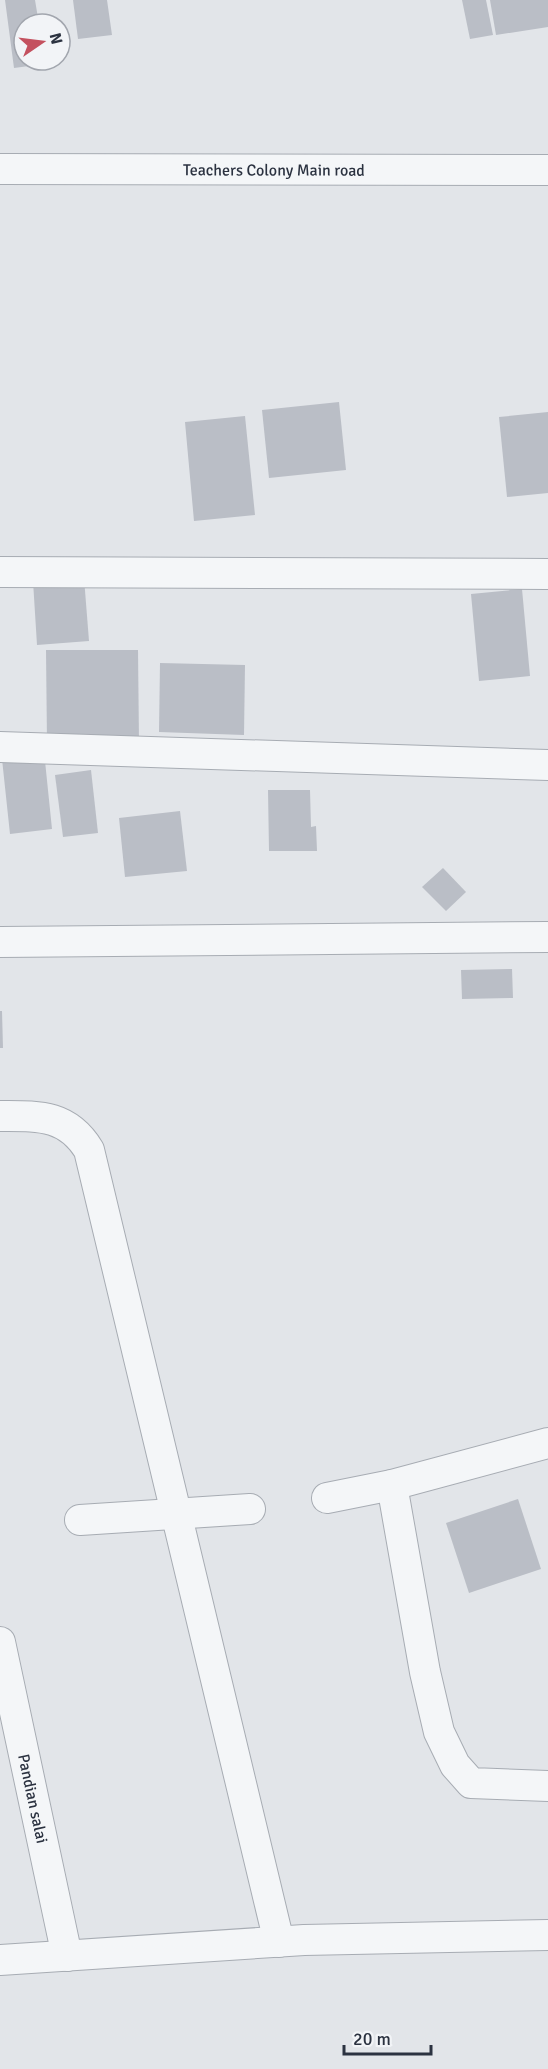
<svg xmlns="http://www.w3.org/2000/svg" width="548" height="2069" font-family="Signika,sans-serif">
<rect width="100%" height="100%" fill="#e2e5e9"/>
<g fill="#babec6">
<polygon points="5,0 35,0 39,24 24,24 24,60 44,60 44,64 14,68"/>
<polygon points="73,0 107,0 112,35 78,39"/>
<polygon points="462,0 486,0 493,35 470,39"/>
<polygon points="490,0 548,0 548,27 496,35"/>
<polygon points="339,402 346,470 269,478 262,410"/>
<polygon points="548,412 548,493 507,497 499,417"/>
<polygon points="245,416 255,515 194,521 185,422"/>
<polygon points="84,578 89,641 37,645 33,581"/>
<polygon points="522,589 530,676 479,681 471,594"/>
<polygon points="46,650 138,650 139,743 47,743"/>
<polygon points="160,663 245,665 244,735 159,732"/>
<polygon points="24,757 24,763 45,761 52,829 10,834 2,759"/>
<polygon points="91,770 98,833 63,837 55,775"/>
<polygon points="268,790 310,790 311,827 316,826 317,851 269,851"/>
<polygon points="180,811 187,871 125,877 119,818"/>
<polygon points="443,868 466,892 446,911 422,887"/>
<polygon points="512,969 513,998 462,999 461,970"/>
<polygon points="0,1011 2,1011 3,1048 0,1048"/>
<polygon points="518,1499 541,1569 469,1593 446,1523"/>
</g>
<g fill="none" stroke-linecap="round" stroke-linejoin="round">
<defs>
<g id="minor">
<path id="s1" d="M0,169L548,170"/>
<polyline points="0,572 548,574"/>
<polyline points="0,747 548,765"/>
<polyline points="0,942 548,937"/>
<path d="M0,1116C38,1116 67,1114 89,1150L279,1942"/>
<polyline points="392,1485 425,1672 439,1732 455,1765 471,1783 548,1786"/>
<polyline points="327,1498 392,1485 548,1443"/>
<polyline points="80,1520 250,1509"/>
<path id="s2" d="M0,1642L67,1956"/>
<polyline points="0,1960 304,1940 548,1935"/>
</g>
</defs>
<use href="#minor" stroke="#a7acb3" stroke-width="32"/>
<use href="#minor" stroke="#f4f6f8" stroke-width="30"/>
</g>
<g text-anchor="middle" stroke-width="4.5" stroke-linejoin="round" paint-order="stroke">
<g font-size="16" fill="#2b3240" stroke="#f2f4f7">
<text dy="6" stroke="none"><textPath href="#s1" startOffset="274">Teachers Colony Main road</textPath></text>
<text dy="6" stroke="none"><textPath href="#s2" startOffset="160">Pandian salai</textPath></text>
</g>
</g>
<g transform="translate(42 42) rotate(76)"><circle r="28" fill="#f2f4f7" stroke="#a2a6ae" stroke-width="1.5"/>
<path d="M0-4.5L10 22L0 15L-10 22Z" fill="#c4515f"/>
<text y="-9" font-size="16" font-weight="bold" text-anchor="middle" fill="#2b3240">N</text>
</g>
<path d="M344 2045v9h87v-9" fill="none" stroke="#2b3240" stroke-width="3"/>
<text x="353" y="2045" font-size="18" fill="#2b3240" stroke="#f2f4f7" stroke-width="4.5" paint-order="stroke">20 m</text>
</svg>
